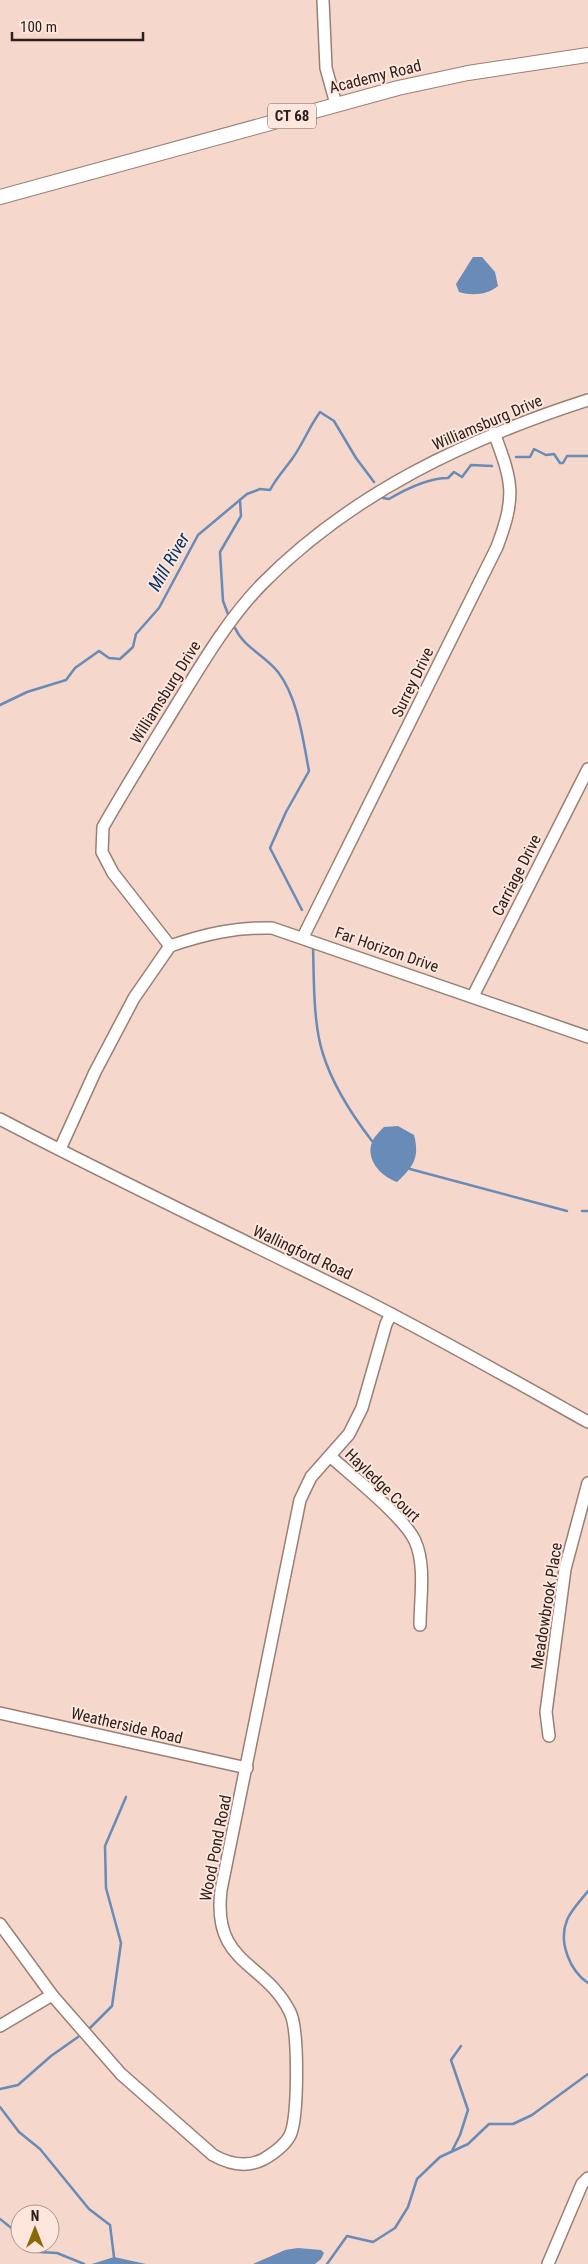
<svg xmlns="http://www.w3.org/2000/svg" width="588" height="2264" font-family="'Roboto Condensed',sans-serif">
<rect width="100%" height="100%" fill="#f5d7cb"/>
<g fill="#688bb7">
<path d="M473,257H482L495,272L498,286C487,295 472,296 459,292L456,284Z"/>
<path d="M398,1126L414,1135C420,1158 413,1167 397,1182C382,1177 365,1160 372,1142C374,1137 380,1131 384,1127Z"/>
<polygon points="298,2248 321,2250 324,2253 321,2259 315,2264 253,2264 285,2250"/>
<polygon points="114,2257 146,2264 92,2264"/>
</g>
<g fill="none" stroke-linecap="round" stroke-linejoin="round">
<g stroke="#688bb7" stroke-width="2.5">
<polyline points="516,457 530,457 534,449 546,455 554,454 560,463 563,463 567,456 588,456"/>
<path d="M383,498L389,499C406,489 428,478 448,478L454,472L462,477L471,465L492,466"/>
<polyline points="228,614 223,601 220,552 241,516 240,500"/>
<path d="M235,628C244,648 265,655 278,672C298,698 303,740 309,771L286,812L270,848L302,910"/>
<path d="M0,705L27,692L66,680L75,668L99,651L109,658L120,659L133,647L136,634L159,608L198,535L247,494L260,489L270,490C277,477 284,470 292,459C303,444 309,427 320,412L334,421L356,458L374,482"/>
<path d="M313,946C314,978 313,1024 323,1054C333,1086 352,1115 372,1141"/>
<polyline points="410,1169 567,1211"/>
<polyline points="582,1211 588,1211"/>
<path d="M588,1891C581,1900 571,1910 567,1920C558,1942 570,1971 588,1983"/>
<polyline points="90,2028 112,2006 121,1943 106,1888 105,1846 126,1797"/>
<polyline points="0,2089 18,2085 51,2056 78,2037"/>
<polyline points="0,2107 19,2132 40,2149 89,2209 110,2225 114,2257"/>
<polyline points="452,2151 460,2135 468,2110 451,2060 461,2046"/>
<polyline points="0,2219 20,2235"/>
<polyline points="31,2244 39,2252 57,2253 84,2264"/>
<polyline points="327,2264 347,2236 373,2242 395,2228 408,2207 417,2179 440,2157 468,2144 489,2124 513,2124 532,2115 588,2074"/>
</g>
<defs>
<g id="minor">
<polyline points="323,0 326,68 336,104"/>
<path d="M303,937L497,547C516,496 513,483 494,433"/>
<path d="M170,946L113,873L102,852L103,827C127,785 152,745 177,704C203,662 228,619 262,584C353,492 467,439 588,400"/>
<path d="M170,946C205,934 236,927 272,928L588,1037"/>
<polyline points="473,996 588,769"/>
<path d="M0,1119C120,1182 242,1239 362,1299C439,1338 513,1380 588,1422"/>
<polyline points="60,1149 95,1072 134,998 170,946"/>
<path d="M331,1457C351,1475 405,1518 415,1541C426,1565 420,1599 420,1625"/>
<polyline points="0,1713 247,1768"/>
<polyline points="549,1736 546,1712 565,1569 588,1483"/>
<path d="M0,1924L52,1995L121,2074L213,2155C229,2164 247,2168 264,2159C274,2153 287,2144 291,2133C298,2113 299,2030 290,2012C264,1960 212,1965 221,1890L300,1500L311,1477L349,1434L362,1408L386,1324L391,1314"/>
<polyline points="0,2026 52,1995"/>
<polyline points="548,2264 582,2184 588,2178"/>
</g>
<polyline id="major" points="0,197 398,88 468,73 588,55"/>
</defs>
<use href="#minor" stroke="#9a7f75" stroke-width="14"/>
<use href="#major" stroke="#9a7f75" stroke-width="16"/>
<use href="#minor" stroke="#fff" stroke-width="11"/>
<use href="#major" stroke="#fff" stroke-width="14"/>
</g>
<g text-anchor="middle" stroke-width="4" stroke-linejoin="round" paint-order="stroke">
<rect fill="#fee6dc" stroke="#6b5c56" stroke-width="1" x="268" y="103.5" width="48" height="25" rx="4"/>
<g font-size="15" font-weight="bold" fill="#2c211d">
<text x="292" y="121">CT 68</text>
</g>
<g font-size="16" fill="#2c211d" stroke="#fee6dc">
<text transform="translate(375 76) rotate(-14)" y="6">Academy Road</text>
<text transform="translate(487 422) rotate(-23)" y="6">Williamsburg Drive</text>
<text transform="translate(412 682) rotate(-64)" y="6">Surrey Drive</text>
<text transform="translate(165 692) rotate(-58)" y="6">Williamsburg Drive</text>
<text transform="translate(516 875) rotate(-63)" y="6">Carriage Drive</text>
<text transform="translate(387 949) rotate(19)" y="6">Far Horizon Drive</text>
<text transform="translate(303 1252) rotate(25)" y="6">Wallingford Road</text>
<text transform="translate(383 1485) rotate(44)" y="6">Hayledge Court</text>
<text transform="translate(546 1606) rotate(-81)" y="6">Meadowbrook Place</text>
<text transform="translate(127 1725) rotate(13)" y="6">Weatherside Road</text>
<text transform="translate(215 1848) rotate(-79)" y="6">Wood Pond Road</text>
</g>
<g font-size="18" font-style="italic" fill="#00346a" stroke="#fee6dc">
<text transform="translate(169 562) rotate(-60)" y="6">Mill River</text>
</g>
</g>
<g transform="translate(35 2229)"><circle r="24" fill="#fee6dc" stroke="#aa9790"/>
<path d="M0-4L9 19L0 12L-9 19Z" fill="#896906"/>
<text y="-8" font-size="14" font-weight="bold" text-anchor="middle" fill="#2c211d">N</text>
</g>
<path d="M12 32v8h131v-8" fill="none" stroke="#2c211d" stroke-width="2.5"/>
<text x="20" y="32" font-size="15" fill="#2c211d" stroke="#fee6dc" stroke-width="4" paint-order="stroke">100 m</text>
</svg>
